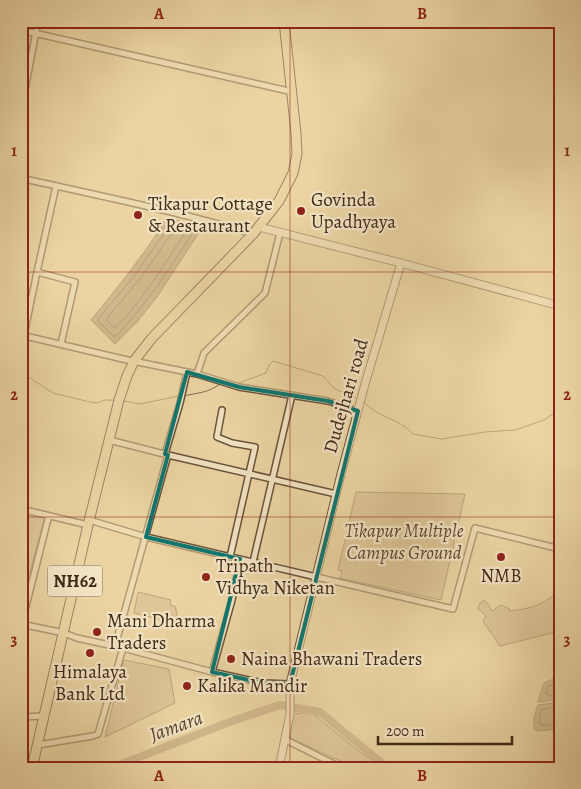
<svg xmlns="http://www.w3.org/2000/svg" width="581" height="789" viewBox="0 0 581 789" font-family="Alegreya,serif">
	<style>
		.green { fill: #ceb78c; stroke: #867052 }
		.water { fill: #b19a74; stroke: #836d50 }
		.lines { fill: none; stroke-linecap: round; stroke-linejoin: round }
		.shore { stroke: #786246; stroke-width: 1 }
		.stream { stroke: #836d50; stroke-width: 1 }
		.river { stroke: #b19a74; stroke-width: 8 }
		.minor-casing { stroke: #6a543c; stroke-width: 8 }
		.tertiary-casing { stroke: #6a543c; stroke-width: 9 }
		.primary-casing { stroke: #3f2919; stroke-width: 11 }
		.minor { stroke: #f2e3c3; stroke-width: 5 }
		.tertiary { stroke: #f2e3c3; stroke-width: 7 }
		.primary { stroke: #ebd4a3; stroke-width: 9 }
		.marked { fill: none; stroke: #0f766e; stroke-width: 4; stroke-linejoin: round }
		.grid { fill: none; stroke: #8f2418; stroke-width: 1; stroke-opacity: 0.55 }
		.poi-dot { fill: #8f2418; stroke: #f2e3c3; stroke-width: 2 }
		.labels { text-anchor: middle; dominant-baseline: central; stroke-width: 4.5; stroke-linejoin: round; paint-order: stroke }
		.shield { fill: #f2e3c3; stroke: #75614c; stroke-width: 1 }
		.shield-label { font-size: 18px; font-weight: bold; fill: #3f2919 }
		.poi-label { font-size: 19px; fill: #3f2919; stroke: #f2e3c3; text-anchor: start }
		.street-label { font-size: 19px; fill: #3f2919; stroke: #f2e3c3 }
		.park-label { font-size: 19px; font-style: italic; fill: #5c4530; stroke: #f2e3c3 }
		.water-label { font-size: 20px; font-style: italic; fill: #5c4530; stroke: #f2e3c3 }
		.neatline { fill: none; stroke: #8f2418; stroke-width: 2 }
		.grid-label { font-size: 16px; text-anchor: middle; font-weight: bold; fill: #8f2418 }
	</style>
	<rect width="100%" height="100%" fill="#ebd4a3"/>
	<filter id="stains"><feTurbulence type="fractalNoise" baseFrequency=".004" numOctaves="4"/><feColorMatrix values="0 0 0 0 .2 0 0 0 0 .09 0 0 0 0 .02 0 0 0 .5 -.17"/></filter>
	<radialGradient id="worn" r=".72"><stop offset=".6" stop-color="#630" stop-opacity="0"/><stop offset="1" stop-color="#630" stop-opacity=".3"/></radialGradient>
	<path class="green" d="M356,492L465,494L441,600L340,578L342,571L338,570Z
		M21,512L45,517L27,583H21Z
		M560,552V631L500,646L483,621L486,616L478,609L480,603L484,600L488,604L492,611L501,605L510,609L509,611C528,609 541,606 555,594Z
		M138,592L171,600L170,605L175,606L177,614L176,623L134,613Z
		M124,660L169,669L175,703L105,737Z
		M311,712L361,753L385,768H351L345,763L290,738L292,714Z"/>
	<path class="water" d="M167,218C180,221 190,223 200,231L157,297L137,322L115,344L91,320C118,287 144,255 167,218Z
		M560,676V699L538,702L544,683Z
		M560,702V729L537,731L534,729V717L538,705Z"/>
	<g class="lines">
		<path class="shore" d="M171,224L189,229L192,234C169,270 146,305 116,336H113L99,322L98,319L134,276Z
			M174,231L182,233L183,236C162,268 143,300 116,327H113L107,321V318L139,280Z
			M560,683L548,686L546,694L554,697L556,703L553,707L541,710L539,723L541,725H560"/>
		<path class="stream" d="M21,372L53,393L90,402L97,403L105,400H115
			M236,384L266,373L269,365L273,361L323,376L335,389L356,398
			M183,396C196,393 210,393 221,383
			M124,401L140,404L179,396
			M364,402C378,418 399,418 413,434L442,439L485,432L515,430L544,420L554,413H560"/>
		<path class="river" d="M111,768L235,720L280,705L320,712L384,765L441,768"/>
		<defs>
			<path id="minor" d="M21,30L293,92
				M21,111L38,21
				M21,178C99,196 177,211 253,234
				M56,186L37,272L75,282L61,344
				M21,335L123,359L197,374L239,387L328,401L358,411
				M24,335L37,272
				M197,374L204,353L265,293L280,233
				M222,410L217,437L232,443L255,447L230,557
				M109,440L168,455L336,494
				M165,454L180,403L187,372
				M21,509L88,525
				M89,520L146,537L453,609L475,528L560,549
				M253,562L292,395
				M21,624L64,633L77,638L123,648L98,734L93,736L38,745
				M21,626L48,519
				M115,646L168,455
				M123,648L212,672L263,683L290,684
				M212,672L232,600L240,559
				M21,717L43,716
				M286,740L342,768"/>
			<path id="tertiary" d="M259,227L401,263
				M279,768L290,714V684L341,474L365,384L401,263L560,306"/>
			<path id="primary" d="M32,768L88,525L119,400L127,376L134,361L152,338L253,234L279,201L293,173L297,154L296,133L284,21"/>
		</defs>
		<use href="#minor" class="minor-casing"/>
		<use href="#tertiary" class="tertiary-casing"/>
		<use href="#primary" class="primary-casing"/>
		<use href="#minor" class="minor"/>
		<use href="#tertiary" class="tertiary"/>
		<use href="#primary" class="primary"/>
	</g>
	<path d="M0 0H581V789H0ZM187,372L239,387L328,401L358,411L290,684L263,683L212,672L240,559L146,537L168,455L165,454Z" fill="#ebd4a3" fill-opacity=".55" fill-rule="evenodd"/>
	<path class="marked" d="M187,372L239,387L328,401L358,411L290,684L263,683L212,672L240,559L146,537L168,455L165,454Z"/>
	<path class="grid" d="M290,21V768M21,272H560M21,517H560"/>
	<g class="poi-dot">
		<circle cx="301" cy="211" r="5"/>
		<circle cx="138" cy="215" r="5"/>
		<circle cx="501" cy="557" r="5"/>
		<circle cx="206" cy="577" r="5"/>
		<circle cx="97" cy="632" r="5"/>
		<circle cx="90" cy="653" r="5"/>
		<circle cx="231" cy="659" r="5"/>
		<circle cx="187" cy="686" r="5"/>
	</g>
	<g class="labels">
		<rect class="shield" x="47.5" y="565.5" width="55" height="31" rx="4"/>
		<g class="shield-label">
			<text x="75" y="581">NH62</text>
		</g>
		<g class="poi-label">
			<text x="311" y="200">Govinda<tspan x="311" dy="22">Upadhyaya</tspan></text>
			<text x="148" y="204">Tikapur Cottage<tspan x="148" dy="22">&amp; Restaurant</tspan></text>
			<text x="216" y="566">Tripath<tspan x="216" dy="22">Vidhya Niketan</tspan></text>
			<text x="501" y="576" text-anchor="middle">NMB</text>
			<text x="107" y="621">Mani Dharma<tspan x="107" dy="22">Traders</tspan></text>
			<text x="241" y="659">Naina Bhawani Traders</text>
			<text x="90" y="672" text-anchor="middle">Himalaya<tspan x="90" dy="22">Bank Ltd</tspan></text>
			<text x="197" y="686">Kalika Mandir</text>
		</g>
		<g class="street-label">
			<text transform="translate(346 396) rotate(-74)">Dudejhari road</text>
		</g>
		<g class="park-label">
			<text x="404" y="531">Tikapur Multiple<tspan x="404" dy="22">Campus Ground</tspan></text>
		</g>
		<g class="water-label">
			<text transform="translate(176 726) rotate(-20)">Jamara</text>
		</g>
	</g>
	<rect width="581" height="789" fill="none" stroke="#ebd4a3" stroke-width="55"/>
	<path d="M378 736v8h134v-8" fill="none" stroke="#3f2919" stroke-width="2.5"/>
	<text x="386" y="736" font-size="15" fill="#3f2919" stroke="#f2e3c3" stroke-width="4" paint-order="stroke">200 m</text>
	<rect x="28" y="28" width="526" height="734" class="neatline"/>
	<g class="grid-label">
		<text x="159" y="19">A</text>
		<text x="422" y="19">B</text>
		<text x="14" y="156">1</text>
		<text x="567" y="156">1</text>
		<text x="14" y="400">2</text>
		<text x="567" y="400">2</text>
		<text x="14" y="645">3</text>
		<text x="567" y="645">3</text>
		<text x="159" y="781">A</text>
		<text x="422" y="781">B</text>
	</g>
	<rect width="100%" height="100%" filter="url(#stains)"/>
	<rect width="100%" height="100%" fill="url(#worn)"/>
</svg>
